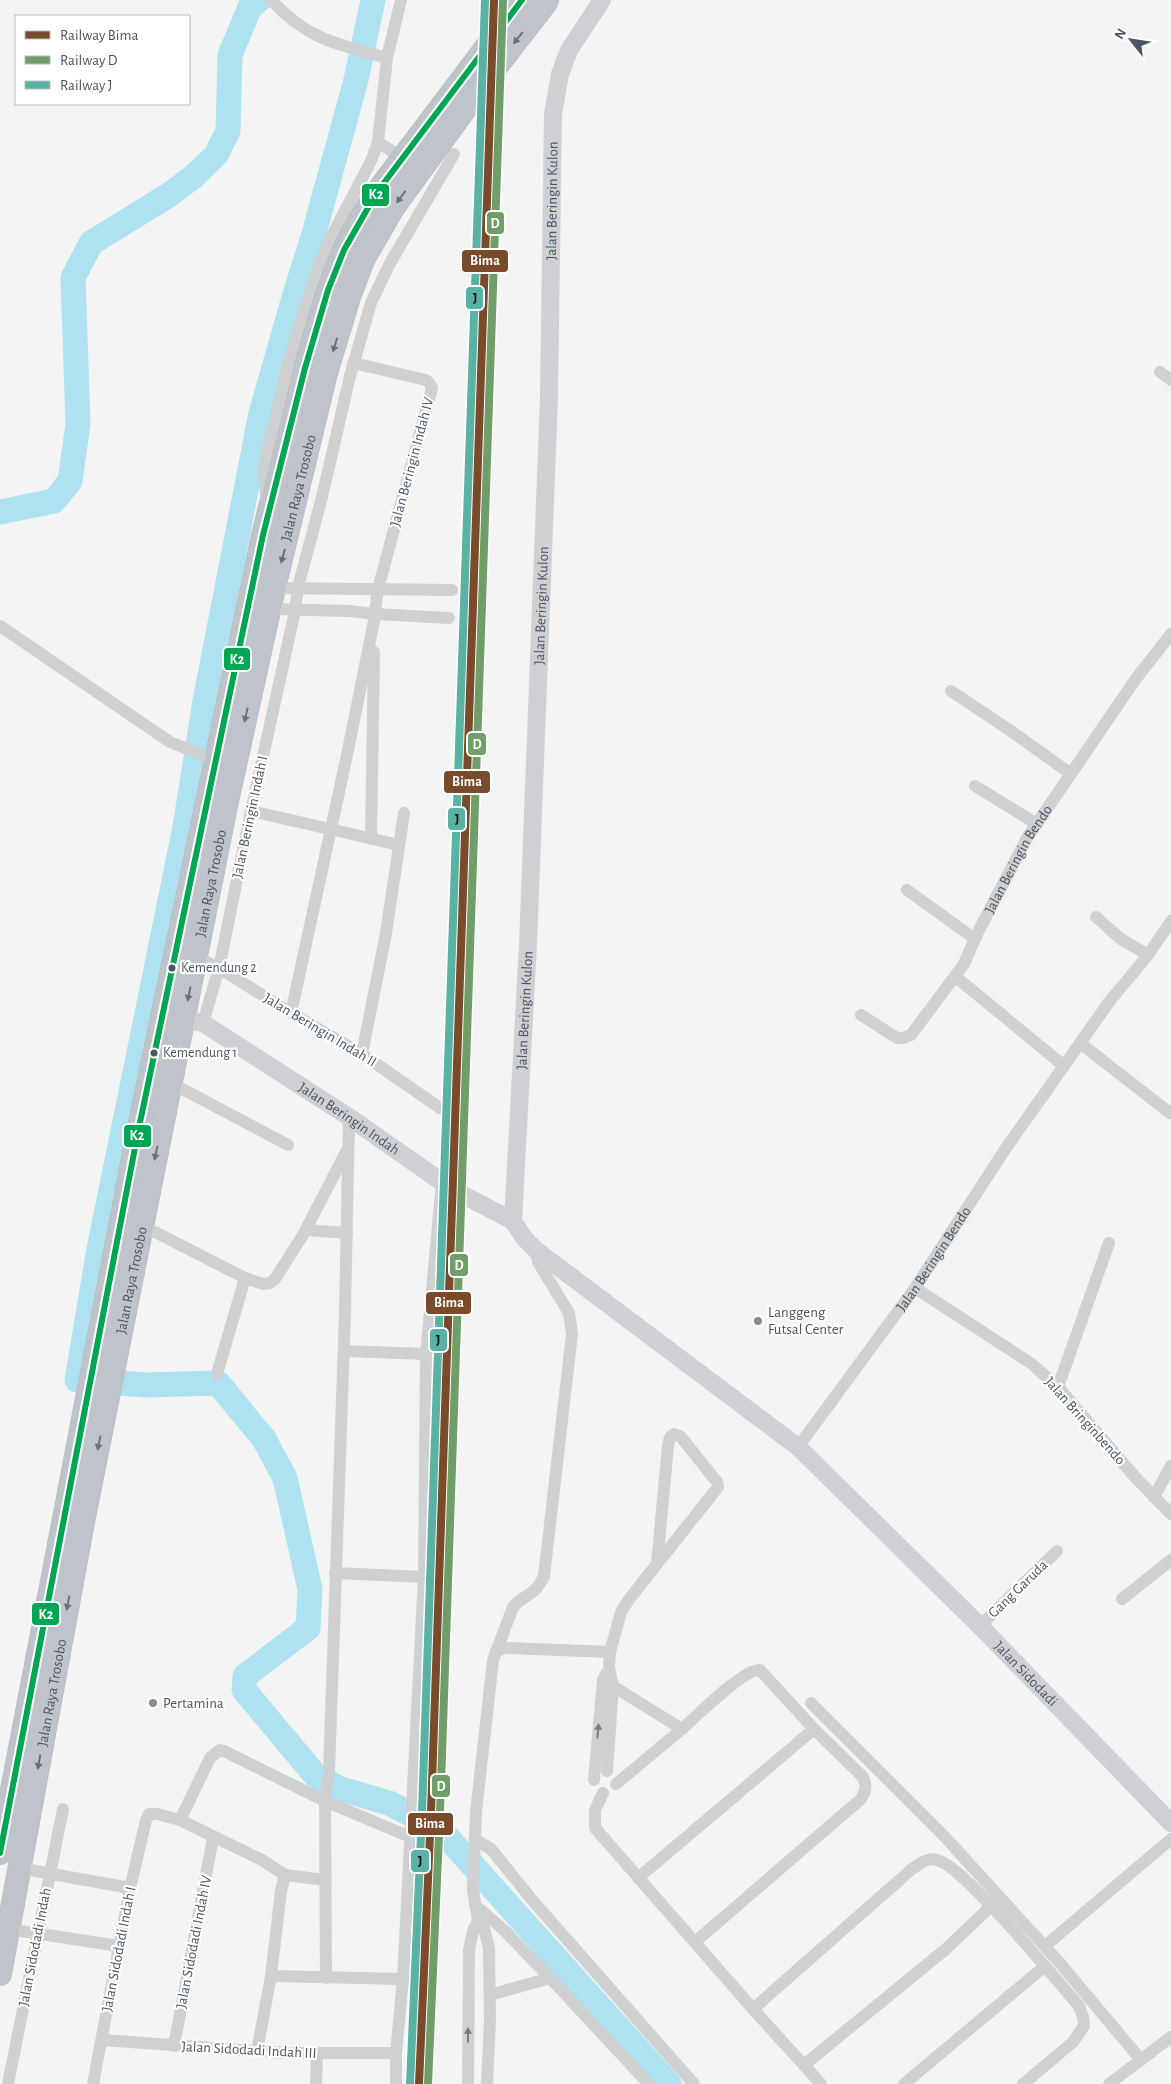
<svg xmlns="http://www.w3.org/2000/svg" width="1171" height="2084" viewBox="0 0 1171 2084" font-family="'Alegreya Sans',sans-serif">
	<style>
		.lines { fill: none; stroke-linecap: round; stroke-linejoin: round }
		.river { stroke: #aee2f0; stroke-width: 25 }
		.highway-casing { stroke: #b9bec3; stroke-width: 24 }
		.street { stroke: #ced0d2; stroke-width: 12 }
		.secondary { stroke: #ced0d4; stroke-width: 18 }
		.highway { stroke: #bec4c9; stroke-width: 22 }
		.highway-bridge-casing { stroke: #b9bec3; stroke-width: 24; stroke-linecap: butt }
		.highway-bridge { stroke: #bec4c9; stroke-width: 22 }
		.bus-1-casing { stroke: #fff; stroke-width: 10 }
		.bus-1 { stroke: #00a651; stroke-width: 6 }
		.rail-1-casing { stroke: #fff; stroke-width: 11 }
		.rail-2-casing { stroke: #fff; stroke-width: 11 }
		.rail-3-casing { stroke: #fff; stroke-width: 11 }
		.rail-1 { stroke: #7a4b2a; stroke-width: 8 }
		.rail-2 { stroke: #6f9e68; stroke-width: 8 }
		.rail-3 { stroke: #5ab2a4; stroke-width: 8 }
		.oneway { fill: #67727b }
		.oneway2 { fill: #727b83 }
		.bus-dot { fill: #4a5661; stroke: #fff; stroke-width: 2 }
		.poi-dot { fill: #868d94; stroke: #fff; stroke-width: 2 }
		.labels { text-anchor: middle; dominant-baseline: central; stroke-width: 4.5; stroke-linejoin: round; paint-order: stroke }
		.bus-label { font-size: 14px; fill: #4a5661; stroke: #fff; text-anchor: start }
		.street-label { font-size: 15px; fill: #4a5661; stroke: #fff }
		.poi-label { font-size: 15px; fill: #4a5661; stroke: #fff; text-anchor: start }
		.line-badge { stroke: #fff; stroke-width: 2 }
		.badge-label { font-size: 14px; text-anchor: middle; font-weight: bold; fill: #fff }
		.pale-badge-label { font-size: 14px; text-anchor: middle; font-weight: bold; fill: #111 }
	</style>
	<rect width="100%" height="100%" fill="#f4f4f4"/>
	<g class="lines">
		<path class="river" d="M373,0L356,80L313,237L295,294L261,413L205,701L185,827L99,1249L77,1380L146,1385L218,1383L264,1439L285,1478L310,1589L308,1628L245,1676L244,1690L316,1776L341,1789L389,1803L440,1829L669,2084
			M0,512L54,501L70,481L78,424L73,278L91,243L169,195L193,177L216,155L228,131L230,55L250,7L259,0"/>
		<defs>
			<g id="highway">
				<path d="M0,1853L138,1132L263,535L305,368"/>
				<path id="s5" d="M0,1974L83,1522L226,806L274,588L326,373"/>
			</g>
		</defs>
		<use href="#highway" class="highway-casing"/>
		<g class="street">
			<path d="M271,0C308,40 337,44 387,58"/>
			<path d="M378,142L407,161"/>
			<path d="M1160,372L1171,380"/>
			<path d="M266,497L264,469L268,449L289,360L316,274L329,241L371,161L378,142L387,58L401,0"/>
			<path d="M274,588L452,590"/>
			<path d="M270,609L349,611L375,614L449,618"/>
			<path d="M0,626L170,742L215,760"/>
			<path d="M951,691L1011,731L1071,774"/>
			<path d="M975,786L1037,824"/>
			<path d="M251,811L399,845"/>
			<path d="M371,839L374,652"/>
			<path d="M907,890L975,939"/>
			<path d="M1096,917L1121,939L1148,955"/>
			<path d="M196,957L219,968L291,1013L362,1054L440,1108"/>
			<path d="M956,977L1064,1066"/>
			<path d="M291,1013L347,755L374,621L378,589L432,388L430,384L426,380L353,363"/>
			<path id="s1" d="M861,1015L897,1038H903L911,1035L964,964L977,934L1027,838L1135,680L1171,634"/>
			<path d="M203,1023L219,968L251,811L295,611L298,587L322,497L350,376L371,303L389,265L454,154"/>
			<path d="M1080,1043L1170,1113"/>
			<path d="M362,1054L386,933L404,813"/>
			<path d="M171,1083L288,1145"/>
			<path d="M140,1227L157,1233L245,1278L263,1284L270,1283L275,1279L303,1235L347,1150"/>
			<path d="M306,1230L347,1233"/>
			<path d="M915,1288L1032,1364L1058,1387L1135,1477L1171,1514"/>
			<path d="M344,1351L426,1354"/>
			<path d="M217,1374L245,1278"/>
			<path d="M1058,1387L1109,1243"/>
			<path id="s2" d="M798,1447L915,1288L1006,1148L1109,1002L1148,955L1171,921"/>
			<path d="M1154,1497L1171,1466"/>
			<path d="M335,1573L424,1577"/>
			<path d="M1122,1599L1171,1560"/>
			<path d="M980,1626L1057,1551"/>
			<path d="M496,1651L505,1648L610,1652"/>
			<path d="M603,1680L682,1729C697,1716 743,1669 760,1670L814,1729L863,1777C867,1786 866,1790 861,1799L695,1942"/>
			<path d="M811,1703L944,1836L1059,1962L1141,2060"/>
			<path d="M607,1771L613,1687L609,1667L610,1652L621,1612L630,1598L657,1564L668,1446L670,1437L674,1434L681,1437L717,1482L718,1487L657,1564"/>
			<path d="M594,1780L603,1680L606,1674"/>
			<path d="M616,1784L682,1729"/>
			<path d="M603,1793L595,1810V1828L753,2009L821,2084"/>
			<path d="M180,1820L210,1758L220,1750L224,1751L325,1801L410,1837"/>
			<path d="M476,1840L491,1849L533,1901L694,2084"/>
			<path d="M19,1868L130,1888"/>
			<path d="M638,1878L814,1729"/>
			<path d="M475,1905L504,1930L550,1978"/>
			<path d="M478,1921L473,1890L476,1812L493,1660L513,1607C526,1592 534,1598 544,1576L572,1334L569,1313L538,1262L537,1251"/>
			<path d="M8,1929L119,1946"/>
			<path d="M1045,1946L1171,1839"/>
			<path d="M271,1976L403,1979"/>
			<path d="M326,1978L325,1801L329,1772L345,1313L349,1117"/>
			<path d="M490,1995L550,1978L649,2084"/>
			<path d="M753,2009L912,1869C920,1864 927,1857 937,1860C959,1864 1026,1945 1045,1966L904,2084"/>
			<path d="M102,2040L285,2053H396"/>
			<path d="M174,2046L213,1838"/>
			<path d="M257,2051L271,1976L281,1891L285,1875"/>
			<path d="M804,2065L946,1949L990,1907"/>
			<path d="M8,2084L63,1809"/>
			<path d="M93,2084L130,1888L146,1820L149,1814H157L180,1820L262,1860L285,1875L326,1880"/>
			<path d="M316,2084L317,2053"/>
			<path d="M396,2084V2053L403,1979L424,1577L426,1354L442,1183"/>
			<path d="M468,2084L469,1950L473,1931L478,1921L484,1928L489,1949L490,2021L487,2084"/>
			<path d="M1023,2084L1073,2042L1084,2026L1083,2017L1079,2006L1045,1966"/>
			<path d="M1109,2084L1171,2037"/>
		</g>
		<g class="secondary">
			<path id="s3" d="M183,1019L203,1023L349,1117L452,1189L513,1221L524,1238L537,1251L798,1447L980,1626L1171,1823"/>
			<path id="s4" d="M513,1221L528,944L549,397L553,114L560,74L569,50L602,0"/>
		</g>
		<use href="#highway" class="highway"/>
		<defs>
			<path id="highway-bridge" d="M305,368C317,329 327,288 344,250C353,230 365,211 377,192L522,0
				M326,373L349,297L363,260L393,208L486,80L548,0"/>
		</defs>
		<use href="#highway-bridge" class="highway-bridge-casing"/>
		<use href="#highway-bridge" class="highway-bridge"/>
		<defs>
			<path id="bus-1" d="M0,1853L138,1132L263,535L305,368L328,290L344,250L377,192L522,0"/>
		</defs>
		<use href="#bus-1" class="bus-1-casing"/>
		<use href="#bus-1" class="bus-1"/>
		<defs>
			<path id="rail-1" d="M419,2084L431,1812L494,0"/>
			<path id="rail-2" d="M428,2084L440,1812L503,0"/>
			<path id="rail-3" d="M410,2084L422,1812L485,0"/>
		</defs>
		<use href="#rail-1" class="rail-1-casing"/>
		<use href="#rail-2" class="rail-2-casing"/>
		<use href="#rail-3" class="rail-3-casing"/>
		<use href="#rail-1" class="rail-1"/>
		<use href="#rail-2" class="rail-2"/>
		<use href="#rail-3" class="rail-3"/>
	</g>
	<defs><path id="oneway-solid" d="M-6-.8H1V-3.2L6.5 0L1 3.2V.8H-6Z" transform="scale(1.25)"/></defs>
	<g class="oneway">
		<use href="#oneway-solid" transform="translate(518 38) rotate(128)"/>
		<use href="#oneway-solid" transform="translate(401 197) rotate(126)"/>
		<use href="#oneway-solid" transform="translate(335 345) rotate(107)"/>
		<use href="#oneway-solid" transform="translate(283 556) rotate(105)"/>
		<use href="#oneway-solid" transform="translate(246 715) rotate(103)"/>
		<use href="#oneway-solid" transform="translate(189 994) rotate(102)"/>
		<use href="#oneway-solid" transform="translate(156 1153) rotate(102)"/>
		<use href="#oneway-solid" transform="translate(99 1443) rotate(102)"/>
		<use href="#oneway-solid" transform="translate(68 1603) rotate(100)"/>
		<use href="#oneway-solid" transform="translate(39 1762) rotate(100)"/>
	</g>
	<g class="oneway2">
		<use href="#oneway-solid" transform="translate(598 1731) rotate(-85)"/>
		<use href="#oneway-solid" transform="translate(468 2035) rotate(-89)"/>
	</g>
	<g class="bus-dot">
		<circle cx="172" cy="968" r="4.5"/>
		<circle cx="154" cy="1053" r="4.5"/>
	</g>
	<g class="poi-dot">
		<circle cx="758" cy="1321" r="5"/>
		<circle cx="153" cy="1703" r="5"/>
	</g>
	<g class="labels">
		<g class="bus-label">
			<text x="181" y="968">Kemendung 2</text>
			<text x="163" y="1053">Kemendung 1</text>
		</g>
		<g class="street-label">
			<text stroke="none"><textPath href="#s4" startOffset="1021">Jalan Beringin Kulon</textPath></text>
			<text transform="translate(412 462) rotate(-75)">Jalan Beringin Indah IV</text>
			<text stroke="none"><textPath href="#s5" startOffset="1516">Jalan Raya Trosobo</textPath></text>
			<text stroke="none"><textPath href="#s4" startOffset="616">Jalan Beringin Kulon</textPath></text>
			<text transform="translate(250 817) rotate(-78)">Jalan Beringin Indah I</text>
			<text stroke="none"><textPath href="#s1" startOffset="264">Jalan Beringin Bendo</textPath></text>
			<text stroke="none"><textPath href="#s5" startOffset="1111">Jalan Raya Trosobo</textPath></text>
			<text stroke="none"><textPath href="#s4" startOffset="211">Jalan Beringin Kulon</textPath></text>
			<text transform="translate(320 1030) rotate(31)">Jalan Beringin Indah II</text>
			<text stroke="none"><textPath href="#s3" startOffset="195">Jalan Beringin Indah</textPath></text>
			<text stroke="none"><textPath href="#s2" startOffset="232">Jalan Beringin Bendo</textPath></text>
			<text stroke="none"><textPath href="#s5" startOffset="706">Jalan Raya Trosobo</textPath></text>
			<text transform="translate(1085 1421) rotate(48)">Jalan Bringinbendo</text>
			<text transform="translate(1018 1589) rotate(-44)">Gang Garuda</text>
			<text stroke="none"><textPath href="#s3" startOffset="1075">Jalan Sidodadi</textPath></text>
			<text stroke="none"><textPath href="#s5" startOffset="286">Jalan Raya Trosobo</textPath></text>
			<text transform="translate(194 1942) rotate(-79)">Jalan Sidodadi Indah IV</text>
			<text transform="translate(35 1947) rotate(-79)">Jalan Sidodadi Indah</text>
			<text transform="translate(119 1949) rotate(-79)">Jalan Sidodadi Indah I</text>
			<text transform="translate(249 2050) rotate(3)">Jalan Sidodadi Indah III</text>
		</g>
		<g class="poi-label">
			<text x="768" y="1312">Langgeng<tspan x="768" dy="17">Futsal Center</tspan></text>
			<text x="163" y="1703">Pertamina</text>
		</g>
	</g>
	<g class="line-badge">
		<rect x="361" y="183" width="29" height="24" rx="5" fill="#00a651"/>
		<rect x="486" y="211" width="19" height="24" rx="5" fill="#6f9e68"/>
		<rect x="461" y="249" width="48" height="24" rx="5" fill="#7a4b2a"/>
		<rect x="465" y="286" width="19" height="24" rx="5" fill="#5ab2a4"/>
		<rect x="223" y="647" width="28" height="24" rx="5" fill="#00a651"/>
		<rect x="467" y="732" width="20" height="24" rx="5" fill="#6f9e68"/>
		<rect x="443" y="770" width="48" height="24" rx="5" fill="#7a4b2a"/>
		<rect x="447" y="807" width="19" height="24" rx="5" fill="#5ab2a4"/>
		<rect x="123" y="1124" width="29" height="24" rx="5" fill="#00a651"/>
		<rect x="449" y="1253" width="20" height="24" rx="5" fill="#6f9e68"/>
		<rect x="425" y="1291" width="47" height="24" rx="5" fill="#7a4b2a"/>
		<rect x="429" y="1328" width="19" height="24" rx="5" fill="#5ab2a4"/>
		<rect x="31" y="1602" width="29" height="24" rx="5" fill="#00a651"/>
		<rect x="431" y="1774" width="20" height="24" rx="5" fill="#6f9e68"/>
		<rect x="407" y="1812" width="47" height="24" rx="5" fill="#7a4b2a"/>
		<rect x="410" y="1849" width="20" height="24" rx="5" fill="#5ab2a4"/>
	</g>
	<g class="badge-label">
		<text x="376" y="199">K2</text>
		<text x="495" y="228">D</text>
		<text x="485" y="265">Bima</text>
		<text x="237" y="664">K2</text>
		<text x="477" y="749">D</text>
		<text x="467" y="786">Bima</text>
		<text x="137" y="1140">K2</text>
		<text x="459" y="1270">D</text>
		<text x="449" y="1307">Bima</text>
		<text x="46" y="1619">K2</text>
		<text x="441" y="1791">D</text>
		<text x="430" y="1828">Bima</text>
	</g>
	<g class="pale-badge-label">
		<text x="475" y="303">J</text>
		<text x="457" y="824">J</text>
		<text x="438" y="1345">J</text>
		<text x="420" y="1866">J</text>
	</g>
	<rect x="15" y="15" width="175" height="90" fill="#ffffff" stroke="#b7bbc0"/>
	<rect x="25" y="31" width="25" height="8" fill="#7a4b2a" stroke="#b7bbc0"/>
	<text x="60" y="40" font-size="15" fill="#4a5661">Railway Bima</text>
	<rect x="25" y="56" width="25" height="8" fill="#6f9e68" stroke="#b7bbc0"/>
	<text x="60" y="65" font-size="15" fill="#4a5661">Railway D</text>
	<rect x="25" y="81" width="25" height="8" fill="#5ab2a4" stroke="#b7bbc0"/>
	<text x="60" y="90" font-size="15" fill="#4a5661">Railway J</text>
	<g transform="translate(1131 40) rotate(300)" stroke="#ffffff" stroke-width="4" paint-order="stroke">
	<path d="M0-4L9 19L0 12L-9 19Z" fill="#4a5661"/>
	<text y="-8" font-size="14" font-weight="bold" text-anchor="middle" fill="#4a5661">N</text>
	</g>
</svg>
